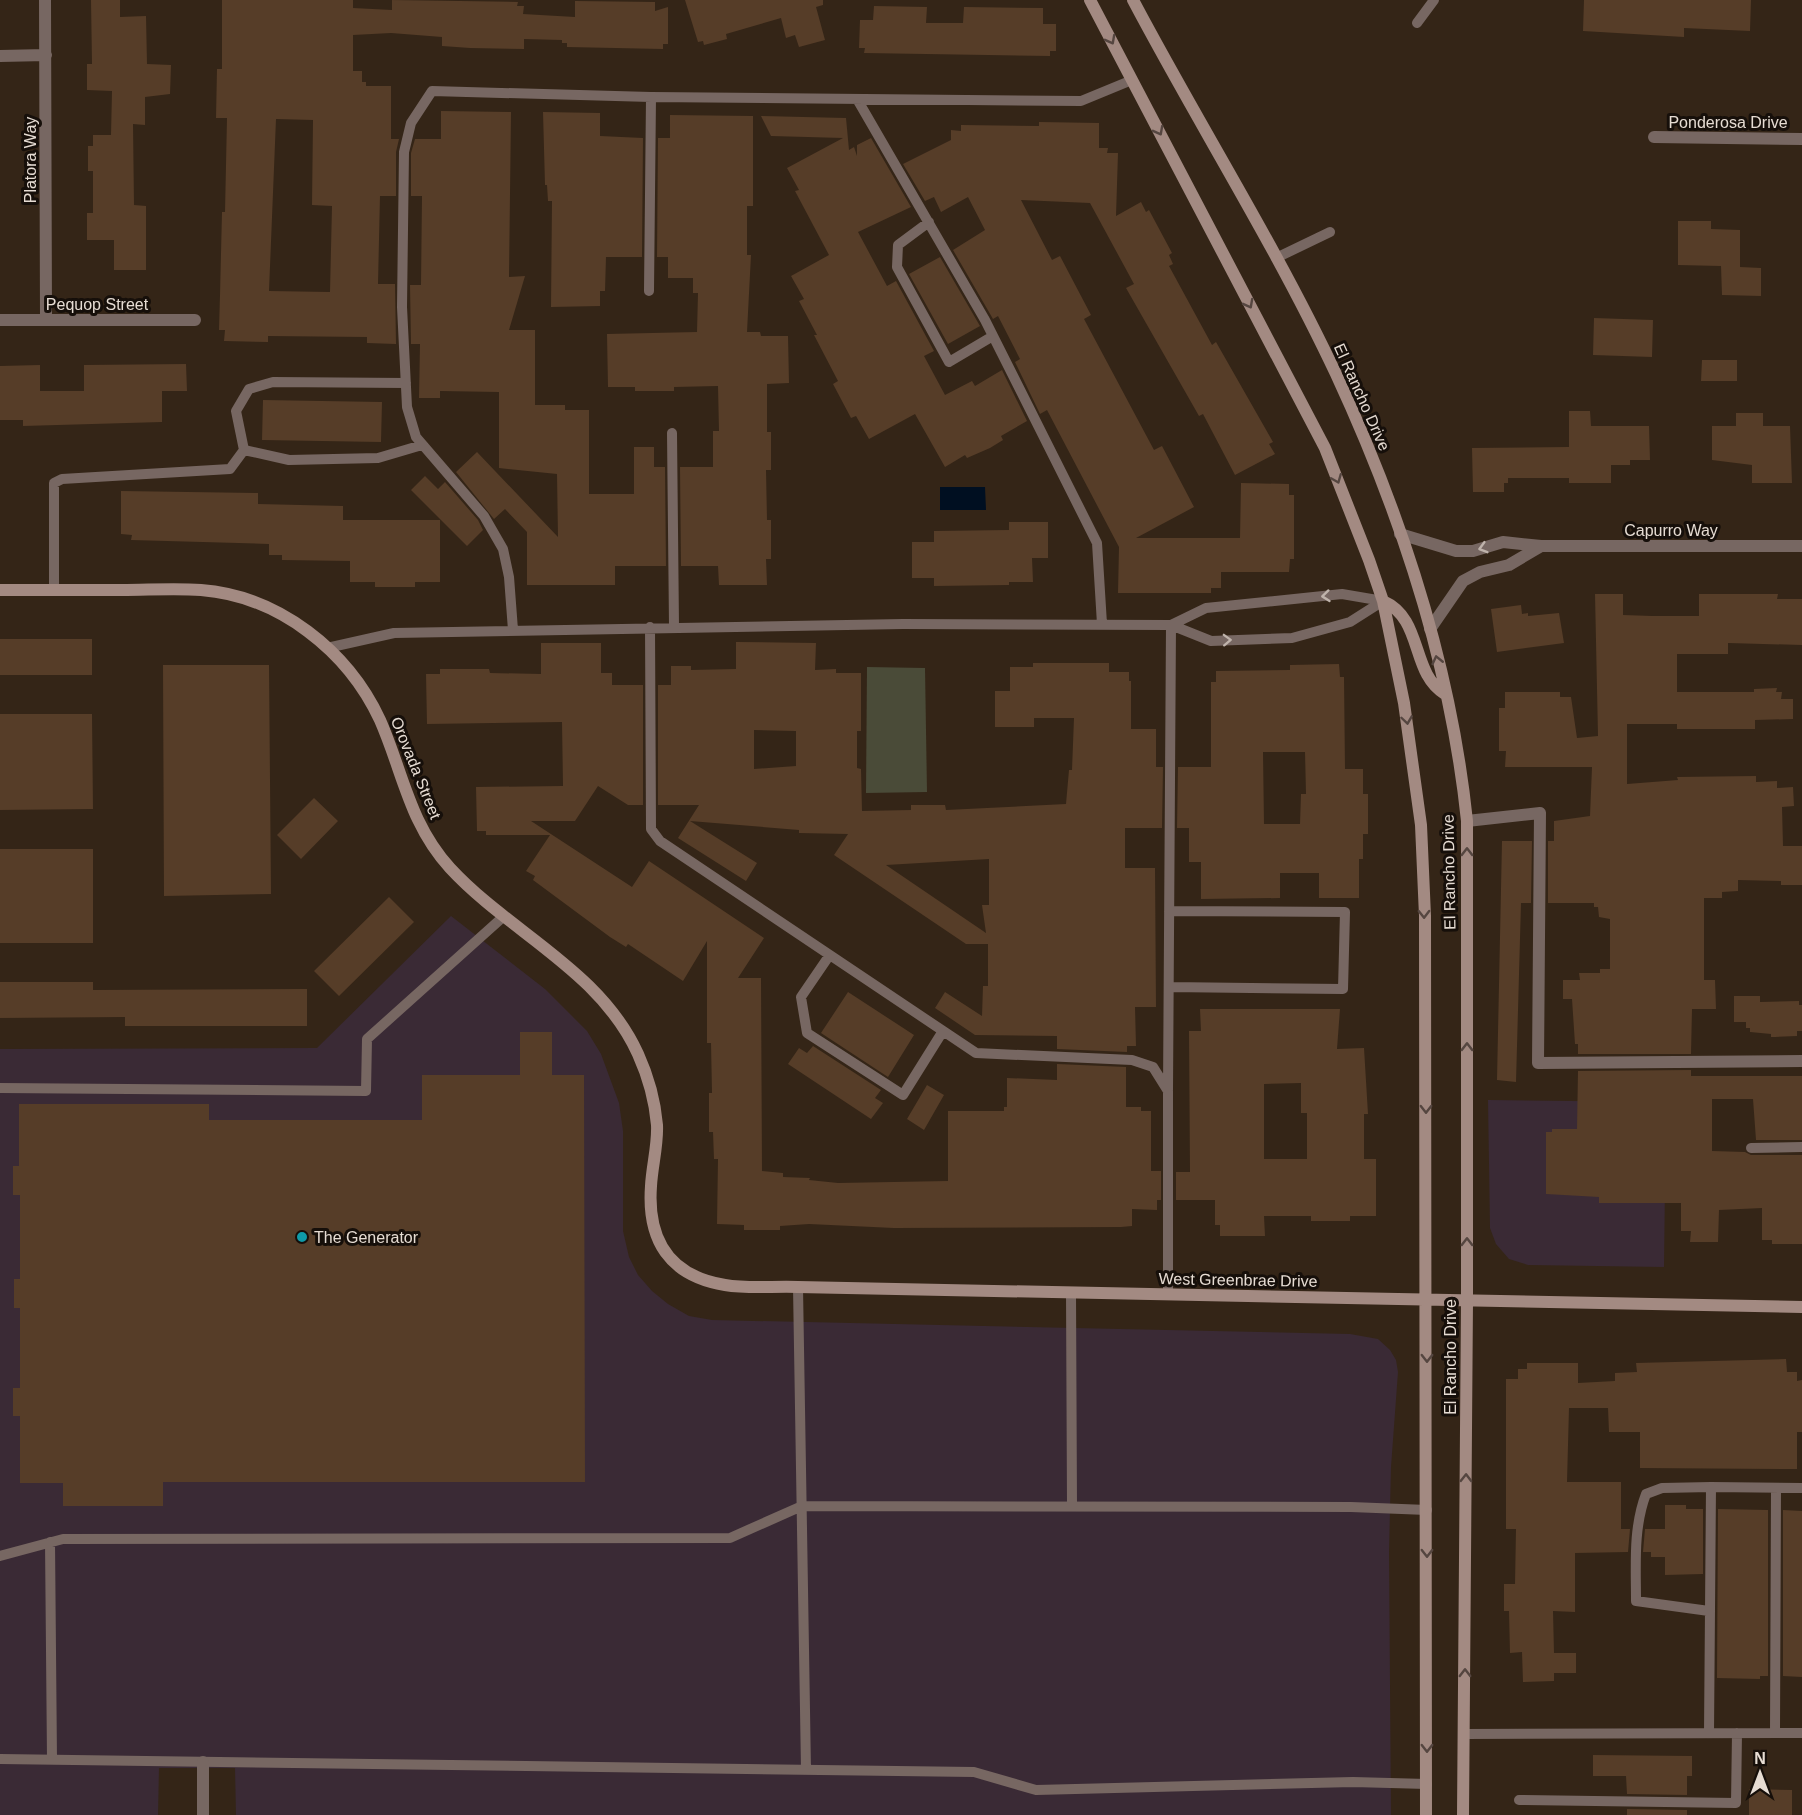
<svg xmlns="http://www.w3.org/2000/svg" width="1802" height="1815" viewBox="0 0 1802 1815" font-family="Arial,sans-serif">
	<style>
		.commercial { fill: #3a2a35 }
		.green { fill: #4a4b38 }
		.water { fill: #000f21 }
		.building { fill: #563d28; fill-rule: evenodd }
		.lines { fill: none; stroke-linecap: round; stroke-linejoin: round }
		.lane { stroke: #776762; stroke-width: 10 }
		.street { stroke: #776762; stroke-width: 12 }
		.secondary { stroke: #a38a82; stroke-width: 12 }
		.oneway { stroke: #554640 }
		.oneway2 { stroke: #bfb3ab }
		.culture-dot { fill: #0f9aa8; stroke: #160f0a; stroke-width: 2 }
		.labels { text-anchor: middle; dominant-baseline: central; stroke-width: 6; stroke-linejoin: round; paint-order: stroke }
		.street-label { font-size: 16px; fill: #e6dcd3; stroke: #160f0a }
		.poi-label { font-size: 16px; fill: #e6dcd3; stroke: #160f0a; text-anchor: start }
	</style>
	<rect width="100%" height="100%" fill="#342517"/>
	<path class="commercial" d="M451,916L545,989L587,1031L601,1054L619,1103L623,1131V1231L629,1257L638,1275L652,1291L668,1304L689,1316L712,1320L1350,1334L1378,1339L1390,1350L1396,1360L1398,1372L1391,1467L1389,1552L1391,1815H236L235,1768H159L158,1815H0V1049L317,1048Z
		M1488,1100L1666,1102L1664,1267L1528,1265L1509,1259L1496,1244L1490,1228Z"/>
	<path class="green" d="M867,667L925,668L927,792L866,793Z"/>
	<path class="water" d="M940,487H985L986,510H940Z"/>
	<path class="building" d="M91,0H120V17L146,16L147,64L171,65L170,94L145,97V125L133,124L134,205L146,206V270H114V240H87V213H93V171H88V146H93V135H111L112,91L87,90V64H92Z
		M222,0H353V8L392,10V0L518,2L517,6H524L523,14L575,17V1L655,2V11L668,7V44H663V49L567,47V43H562V40L524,39V49L470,48L442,46V37L391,33L353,35V71H362V82H366V86H391V139H399L396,152V196H380L378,284H395L396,344L367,343V337L268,336V342L224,341L225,330H219L220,295L222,212H225L227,118H216L217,69H222ZM276,119L313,120L312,205L332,206L330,292L269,291Z
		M685,0H823V5L816,7L825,40L799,47L795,35L786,38L781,18L726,34L727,39L704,45L703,41L698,42Z
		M1584,0H1751L1750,31L1684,28V37L1583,31Z
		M874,6L927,7L926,23H963L964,7L1043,8V24H1056V51H1050V56L864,53L865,48H859L860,20H873Z
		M441,111L511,112L509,277L525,276L509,330H535V405H565V410H589V494H634V447H654V467H665L666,566H615V585H527V532L505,509L494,519L456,472L477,452L558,537L557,474L499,468V392L440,391V398H419L420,344H411L410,285H421L422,196H411V153L415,139H441Z
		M543,112L600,113V136L643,138L642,257H606L605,291H600V306L551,307L552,201H548L547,185H545Z
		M670,115L753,116V206H747V255H751L747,332H760L761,336H788L789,383L767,384V432H771V470H766L767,520H771V559H766L767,585H719L718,566H681L680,467H713V431H719L718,386L674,387V391H635V387H608L607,334L697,332L698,293H693V278H668V257H657L658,138H670Z
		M761,116L846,118L849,150L854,147L857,156V145L871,138L911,207L858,232L887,286L896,281L934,351L924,356L945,395L972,381L975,386L1002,370L1027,421L1001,436L1003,440L990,448L967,458L965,455L945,467L915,414L869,439L856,416L851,418L833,384L838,381L814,335H817L799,301L804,299L791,276L829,255L795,191L799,190L787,168L843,138L771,136Z
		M1039,122L1099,123V148H1108L1107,153H1118L1116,216L1141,202L1146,212L1149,210L1172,253L1169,255L1173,264L1169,266L1212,345L1216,342L1273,442L1269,444L1275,454L1235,475L1203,414L1199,416L1126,288L1134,284L1090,203L1021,200L1052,260L1060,256L1091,315L1084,319L1154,450L1162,446L1194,507L1136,538H1240L1241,483L1289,484V495H1294V559H1290L1289,572H1221V588H1211V593H1118L1119,547L1047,410L1040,414L1015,362L1020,359L998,316L993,319L953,250L985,230L968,197L941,212L934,197L925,201L903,164L951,140V130L961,131V125L1039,126Z
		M1678,221H1711V229L1740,230V267L1761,268V296L1722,295L1721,266L1678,265Z
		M940,257L980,326L948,344L909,274Z
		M1594,318L1653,320L1652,357L1593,355Z
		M1702,360H1737V381H1701Z
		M186,364L187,391H162V422L23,426V420H0V366L40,365V391H84V365Z
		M263,400L382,402L381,442L262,440Z
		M1569,411H1590L1591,426H1649L1650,460H1630V465H1611V483H1569V478H1508V483H1504V492H1473L1472,448L1569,447Z
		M1736,413H1763V426H1790L1792,483H1752V465L1712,460V426H1736Z
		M425,476L438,489L445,482L478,520L483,530L467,546L411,490Z
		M121,491L258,493V504L343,506V520H440V582H415V587H375V582H350V561L282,560V555H269V544L131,540L132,535L121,534Z
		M1009,522H1048V558H1032L1033,582H1009V585L934,586V578H912V542H934V531L1009,530Z
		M1595,594H1623V615L1652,616H1699V594H1778L1777,599H1802V645L1728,643V654H1677V692H1754V689L1777,688L1776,692H1782L1781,699H1793V719L1755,720V729H1677V724H1627V784L1678,780L1677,777L1756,776V782L1777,781V788L1793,787L1794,806L1782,807L1783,846H1802V885H1781V881L1738,880V891L1722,892V898H1704V980H1715L1716,1009H1692L1691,1054H1578V1044H1575L1572,999H1563V980H1580L1579,973H1600V969H1610V919L1599,917L1598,907H1594V903H1548V841H1554V821L1590,816L1592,767H1505L1506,751H1499V708H1505V692H1560V697H1571L1577,738L1598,736Z
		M1521,605L1522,614L1528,613V616L1559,613L1564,643L1497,652L1491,609Z
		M0,639H92V675H0Z
		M736,642L816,643L815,670L836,669V673H861V731H857V768L861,769L862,811L911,810V805H945L946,810L1066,804L1069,770H1072L1074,718H1034V727H995V691H1010V667H1033V663H1109V672H1129V681H1131V729H1156V767H1163L1162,828H1125V868H1155L1156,1007H1135L1136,1046H1127V1052L1057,1049V1036L975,1035L935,1008L945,992L982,1016L983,986H988V944H966L834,855L848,834L799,833V830L690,821L757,863L746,881L678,838L699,805H658V685H671V666H691V670L736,669ZM754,730L796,731V766L754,769ZM989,859V905H982L986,933L886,865Z
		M541,643H601V673H612V685H643V805H628L598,786L575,821H531L632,887L649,861L764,938L738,978H761L762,1171L783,1173V1177L810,1178L809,1180L838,1183L948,1181V1111H1004V1107H1007V1078L1057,1080V1064L1126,1067V1107H1141V1111H1151V1171H1161V1200H1157V1210L1132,1209V1226L1121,1227L894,1228L809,1224L780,1226V1230H744V1225L717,1224L718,1159H714L713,1132H709V1093H712L711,1043H707V941L683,981L628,944L626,947L610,937L533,880L535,876L526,871L550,835H486V831H477L476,787L563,786L562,722L427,724L426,674H440V669H489L490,673L541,674Z
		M1339,664L1340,677H1344L1345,769H1363V794H1368V834H1363V859H1359V898H1319V873H1280V898L1201,899V862H1189V828H1177L1178,767H1211V682H1216V671L1290,670V665ZM1263,752H1305L1306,794H1301L1300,824H1264Z
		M163,665H269L271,894L164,896Z
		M0,714H92L93,809L0,810Z
		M314,798L338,821L301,859L277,835Z
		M1502,841H1532L1531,903H1521L1516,1082L1497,1080Z
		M0,849H93V943H0Z
		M389,897L414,922L339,996L314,971Z
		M0,982H93V990L307,989V1026H125V1017L0,1018Z
		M848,992L914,1035L888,1077L821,1033Z
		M1734,996H1760V1002L1799,1001V1005H1802V1031H1797V1036L1775,1037H1771V1034L1750,1032V1028H1746V1022H1734Z
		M1200,1009H1340L1337,1049L1364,1048L1368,1114H1364V1159H1376V1216H1350V1221H1311V1216H1264L1265,1236H1220V1225H1215V1200H1176V1172H1190L1189,1031H1201ZM1301,1083V1113H1307V1159H1264V1084Z
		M520,1032H552V1075H584L585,1482H163V1506H63V1483H20V1416H13V1388H20V1308H14V1279H20V1195H13V1166H19V1104H209V1120H422V1075H520Z
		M813,1046L881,1090L875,1098L883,1103L871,1119L788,1064L799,1048L807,1053Z
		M1691,1070V1076H1802V1140H1756L1753,1099H1712V1151L1745,1152L1751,1155H1802V1244H1772V1240H1762V1208L1719,1210L1718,1242H1690L1691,1231H1681V1203H1599V1197L1546,1194V1132H1552V1129H1577L1578,1071Z
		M927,1085L944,1095L924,1130L907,1119Z
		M1786,1359L1787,1372H1797V1381L1802,1380V1432H1797V1469L1640,1468V1432H1609L1608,1408H1569L1567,1482H1621V1529H1630L1628,1552L1575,1553V1612L1553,1611L1554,1653H1576V1673H1554V1681L1523,1682L1522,1652L1510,1653L1509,1611H1504V1584H1515L1516,1529H1506V1379H1518V1369H1527V1363H1578V1383L1615,1381V1373L1637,1372L1636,1363Z
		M1665,1505H1686V1509H1703V1574L1665,1575V1557H1651V1552H1643L1645,1529H1665Z
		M1718,1509L1768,1510V1676H1760V1679L1717,1678Z
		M1783,1510L1802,1511V1677L1783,1676Z
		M1593,1755L1692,1756V1776H1687V1795L1627,1794L1626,1776H1593Z
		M1749,1789L1792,1790V1815H1749Z
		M1627,1809L1687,1810V1815H1627Z"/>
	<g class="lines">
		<path class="lane" d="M1417,23L1434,0
			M857,99L985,320L1097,543L1102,624
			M929,222L898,245L897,267L949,362L993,336
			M1276,258L1330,232
			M649,291L651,97
			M406,383L273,382L249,389L236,411L244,450L289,460L378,458L422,445
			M672,433L674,626
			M54,590V483L62,479L230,469L244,450
			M1171,625L1206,608L1342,594L1383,601
			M650,627L651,829L660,841L976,1053L1132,1060L1153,1067L1168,1091V1295
			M513,630L509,577L503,549L484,516L416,437L407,407L402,307L404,152L411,123L432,91L651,97L1081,101L1132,80
			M327,648L394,633L903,624L1171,625L1211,641L1292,638L1350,622L1383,601
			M829,956L801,997L807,1033L903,1095L943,1031
			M1169,987L1343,989L1345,912L1169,911
			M0,1088L366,1091L367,1039L503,917
			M1168,1090L1171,625
			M1751,1148L1802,1147
			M798,1287L806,1770
			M1071,1293L1072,1506
			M50,1542L52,1760
			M0,1556L63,1539L730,1538L802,1506L1351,1507L1427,1510
			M1709,1611L1636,1601C1636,1565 1633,1528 1646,1494L1662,1488L1711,1487
			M1775,1732L1776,1488
			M1709,1733L1711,1487L1802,1488
			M1465,1734L1802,1733
			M0,1759L974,1772L1036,1790L1353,1782L1427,1784
			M1519,1800L1736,1803L1737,1733"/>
		<path class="street" d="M45,0L46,320
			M0,56L46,55
			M1654,137L1802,139
			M0,320H195
			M1400,534L1456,551H1473L1503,542L1541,546H1802
			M1430,629L1463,581L1480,572L1509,565L1541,546
			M1467,821L1540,813L1538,1063L1802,1061
			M203,1762V1815"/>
		<path class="secondary" d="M1090,0L1325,448L1369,560L1383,601L1404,703L1421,825L1425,916L1426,1815
			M1133,0C1199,125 1276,246 1336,374C1401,514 1451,667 1467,821V1301L1463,1815
			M0,590C41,590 81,590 122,590C148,590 175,588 201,590C279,596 348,651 380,720C403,772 409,823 450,868C510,933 600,970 638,1054C648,1076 655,1102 657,1125C658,1145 652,1166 651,1186C647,1240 669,1276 725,1285C748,1289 774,1286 798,1287L1802,1307
			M1383,601C1424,619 1410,673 1445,694"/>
	</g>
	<defs><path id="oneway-chevron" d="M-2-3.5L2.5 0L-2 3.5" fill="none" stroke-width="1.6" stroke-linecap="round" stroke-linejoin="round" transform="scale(1.5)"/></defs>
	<g class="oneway">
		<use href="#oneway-chevron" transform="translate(1111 40) rotate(62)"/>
		<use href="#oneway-chevron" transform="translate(1159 131) rotate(62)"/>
		<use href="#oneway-chevron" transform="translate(1249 304) rotate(62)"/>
		<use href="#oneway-chevron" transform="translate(1337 479) rotate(68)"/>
		<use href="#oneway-chevron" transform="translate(1437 660) rotate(-103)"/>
		<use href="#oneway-chevron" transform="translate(1407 720) rotate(82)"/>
		<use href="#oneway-chevron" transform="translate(1467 852) rotate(-90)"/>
		<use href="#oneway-chevron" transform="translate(1424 914) rotate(89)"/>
		<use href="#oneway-chevron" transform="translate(1467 1047) rotate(-90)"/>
		<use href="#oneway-chevron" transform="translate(1426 1109) rotate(90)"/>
		<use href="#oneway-chevron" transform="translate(1467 1242) rotate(-90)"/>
		<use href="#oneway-chevron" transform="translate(1427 1358) rotate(90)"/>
		<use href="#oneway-chevron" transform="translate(1466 1478) rotate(-89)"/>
		<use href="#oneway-chevron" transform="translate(1427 1553) rotate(90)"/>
		<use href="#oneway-chevron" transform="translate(1465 1673) rotate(-90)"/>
		<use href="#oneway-chevron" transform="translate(1427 1748) rotate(90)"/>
	</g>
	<g class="oneway2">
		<use href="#oneway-chevron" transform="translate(1483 548) rotate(164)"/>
		<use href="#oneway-chevron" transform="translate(1326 596) rotate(174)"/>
		<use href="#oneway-chevron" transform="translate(1227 640) rotate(-2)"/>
	</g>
	<circle class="culture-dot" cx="302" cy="1237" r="6"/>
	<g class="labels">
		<g class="street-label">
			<text x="1728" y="122">Ponderosa Drive</text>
			<text transform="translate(30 160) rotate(-90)">Platora Way</text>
			<text x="97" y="304">Pequop Street</text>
			<text transform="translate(1362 397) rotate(66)">El Rancho Drive</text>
			<text x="1671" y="530">Capurro Way</text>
			<text transform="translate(416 768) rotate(68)">Orovada Street</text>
			<text transform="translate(1449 872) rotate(-91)">El Rancho Drive</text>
			<text transform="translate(1238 1280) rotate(1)">West Greenbrae Drive</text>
			<text transform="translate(1450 1357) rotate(-90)">El Rancho Drive</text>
		</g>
		<g class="poi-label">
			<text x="314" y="1237">The Generator</text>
		</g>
	</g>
	<g transform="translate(1760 1773)" stroke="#160f0a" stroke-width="4.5" paint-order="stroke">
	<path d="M0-4.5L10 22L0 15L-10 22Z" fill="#e6dcd3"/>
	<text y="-9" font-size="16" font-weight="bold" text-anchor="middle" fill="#e6dcd3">N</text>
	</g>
</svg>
